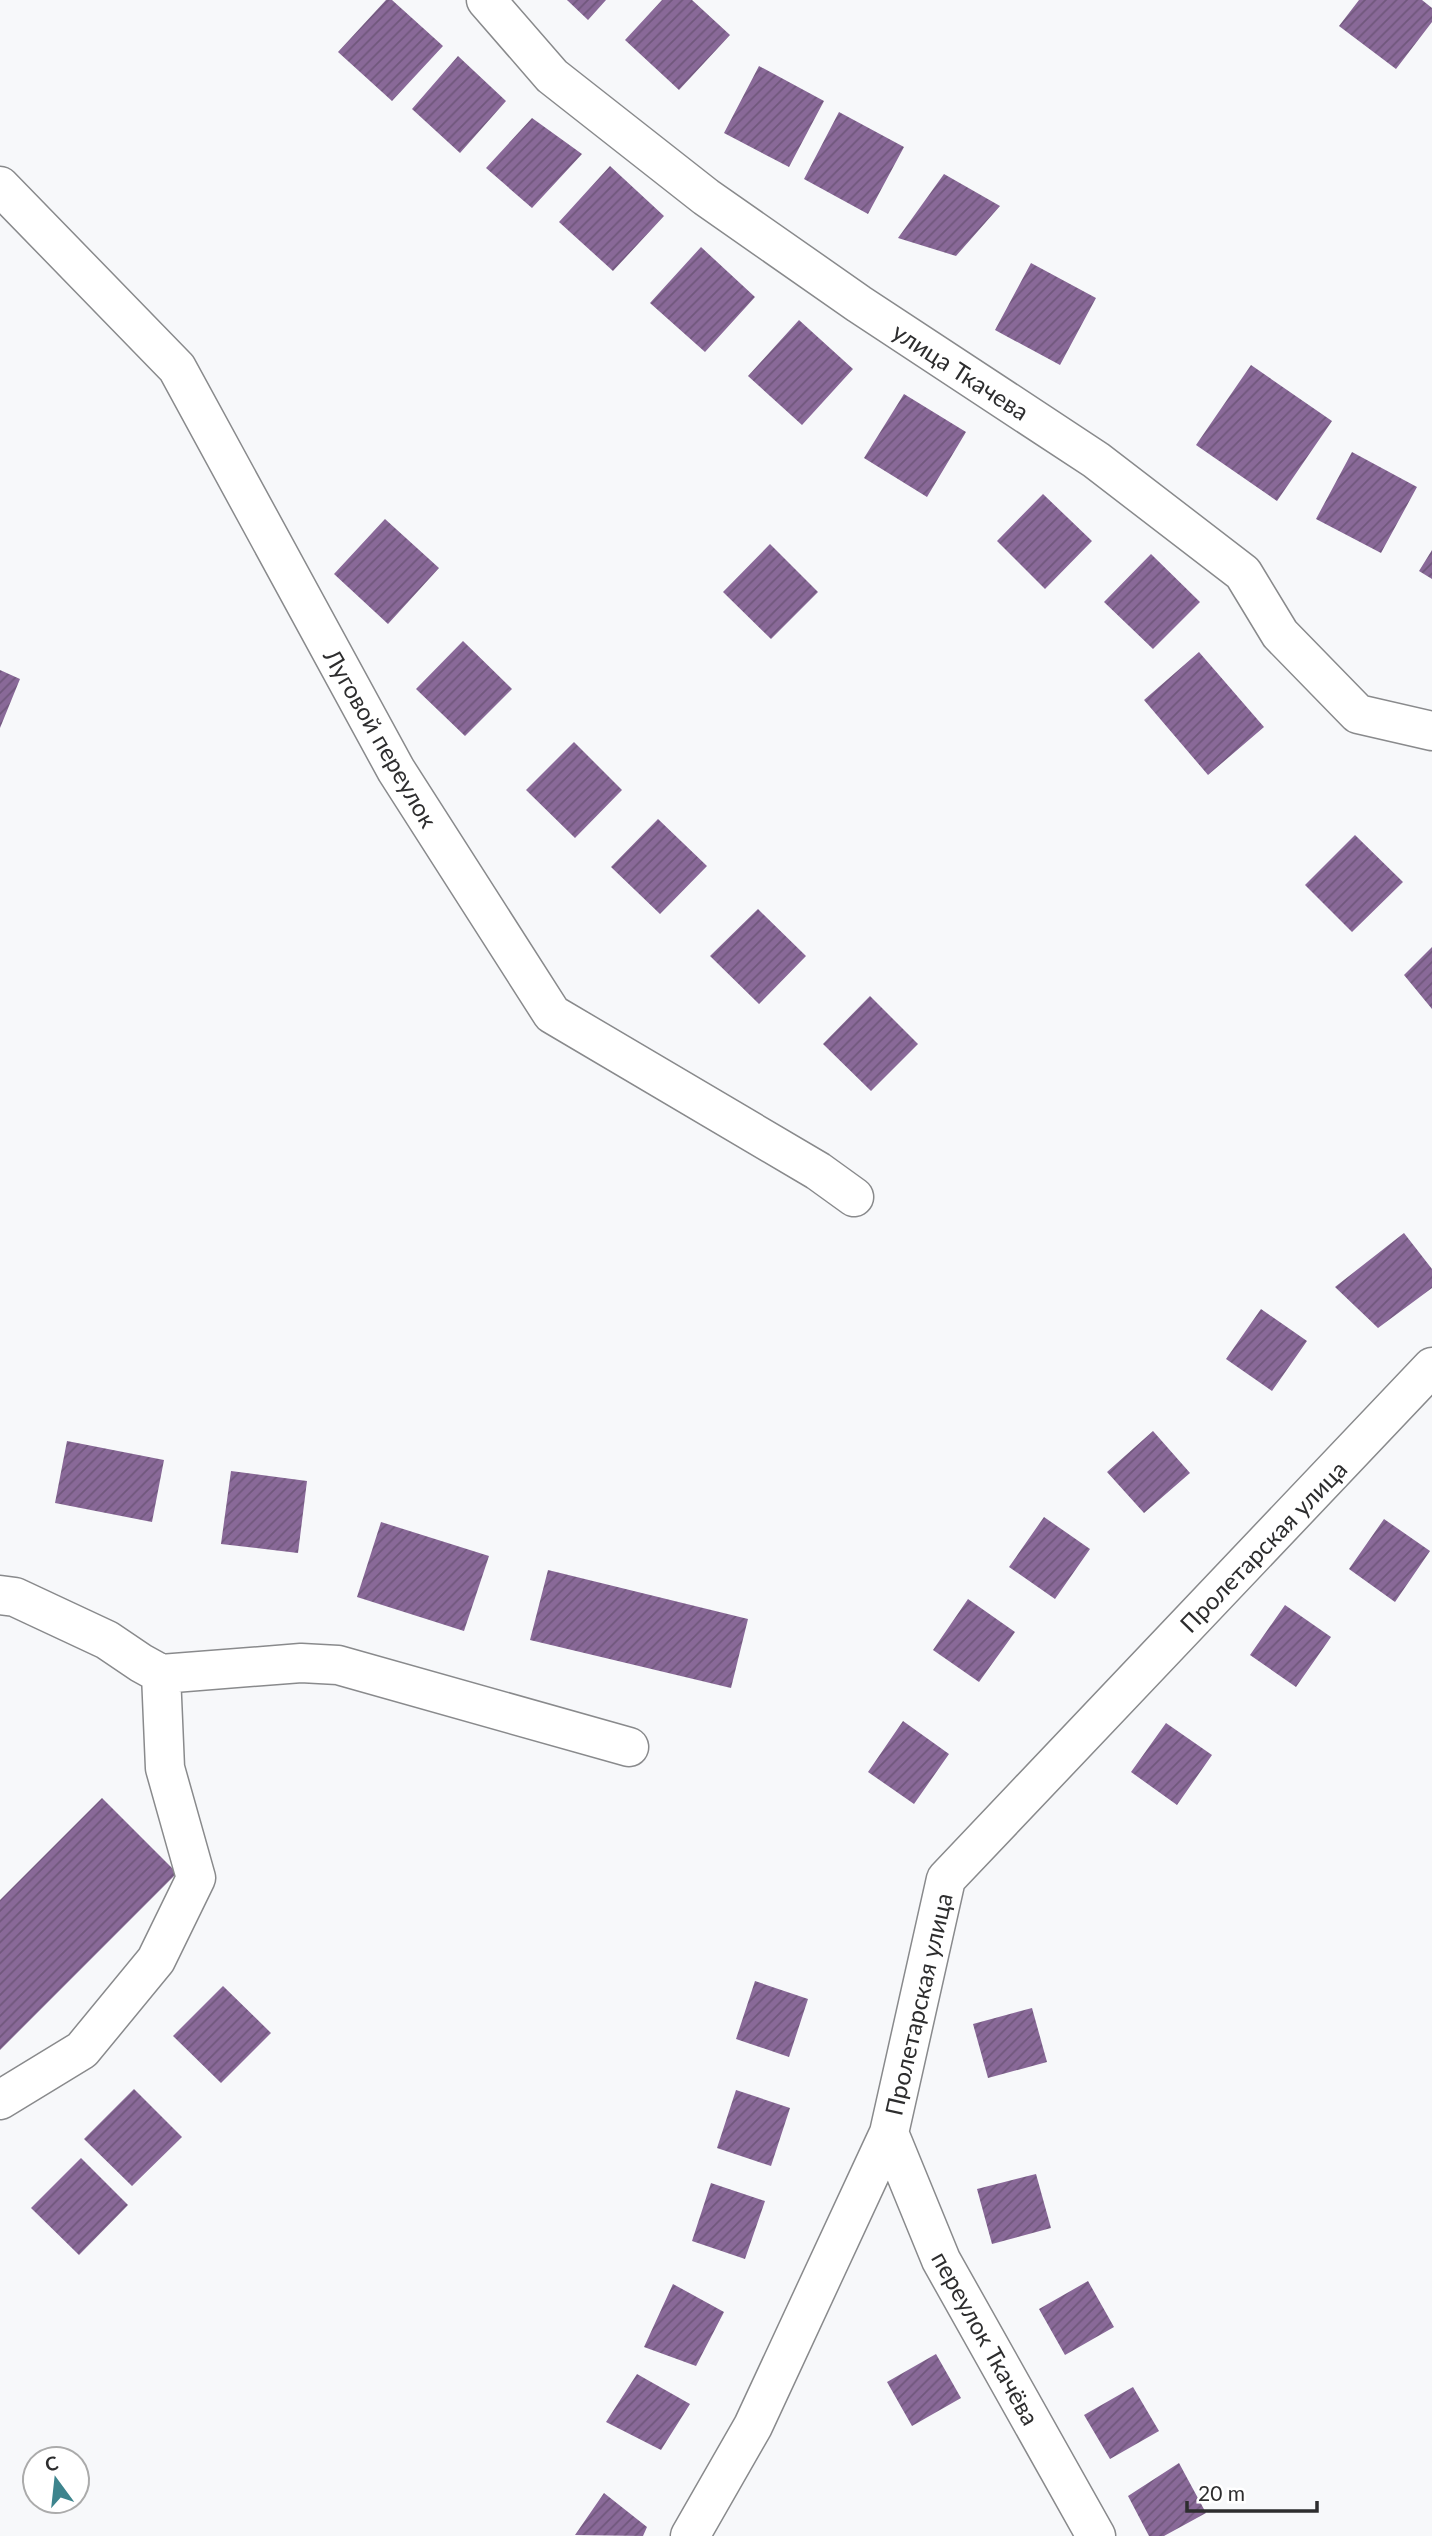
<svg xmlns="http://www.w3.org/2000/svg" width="1432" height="2536" viewBox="0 0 1432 2536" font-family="Lato,sans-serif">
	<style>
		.building { fill: url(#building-hatch) }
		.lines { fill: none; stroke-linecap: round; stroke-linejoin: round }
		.street-casing { stroke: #898a8c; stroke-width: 41 }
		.street { stroke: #fff; stroke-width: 38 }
		.labels { text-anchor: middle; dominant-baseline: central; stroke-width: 7; stroke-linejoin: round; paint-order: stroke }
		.street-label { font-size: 24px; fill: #2d2d2e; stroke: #fff }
	</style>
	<defs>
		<pattern id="building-hatch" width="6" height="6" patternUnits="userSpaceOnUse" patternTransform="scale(1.75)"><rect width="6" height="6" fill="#896998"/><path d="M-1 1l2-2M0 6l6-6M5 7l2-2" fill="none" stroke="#70577c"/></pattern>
	</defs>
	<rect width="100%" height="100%" fill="#f7f8fa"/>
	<path class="building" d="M386,0H392L443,46L392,101L338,52Z
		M567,0H606L588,20Z
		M662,0H692L730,35L679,90L625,40Z
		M1359,0H1422L1432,8V22L1396,69L1339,26Z
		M458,56L506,101L460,153L412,109Z
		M759,66L824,101L789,167L724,133Z
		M839,112L904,147L868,214L804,179Z
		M532,118L582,154L532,208L486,168Z
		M610,166L664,216L613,271L559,222Z
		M944,174L1000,206L956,256L898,238Z
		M701,247L755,297L705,352L650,303Z
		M1031,263L1096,298L1060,365L995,330Z
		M799,320L853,369L802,425L748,376Z
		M1251,365L1332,421L1277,501L1196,445Z
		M904,394L966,432L927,497L864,458Z
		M1352,452L1417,487L1381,553L1316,519Z
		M1043,494L1092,541L1045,589L997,541Z
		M385,519L439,568L388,624L334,574Z
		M770,544L818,592L771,639L723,592Z
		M1432,550V579L1419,571Z
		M1151,554L1200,602L1153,649L1104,602Z
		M463,641L512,689L465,736L416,689Z
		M1199,652L1264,727L1208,775L1144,700Z
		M0,670L20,679L0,728Z
		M574,742L622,790L575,838L526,790Z
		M658,819L707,866L660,914L611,867Z
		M1355,835L1403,882L1352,932L1305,885Z
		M758,909L806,956L759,1004L710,956Z
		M1432,947V1009L1404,975Z
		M870,996L918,1044L871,1091L823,1044Z
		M1404,1233L1432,1269V1288L1378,1328L1335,1287Z
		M1261,1309L1307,1341L1272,1391L1226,1359Z
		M1153,1431L1190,1473L1144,1513L1107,1472Z
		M67,1441L164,1460L152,1522L55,1503Z
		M231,1471L307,1481L298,1553L221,1544Z
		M1044,1517L1090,1549L1055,1599L1009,1567Z
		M1384,1519L1430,1551L1395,1602L1349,1569Z
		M381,1522L489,1556L464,1631L357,1597Z
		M548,1570L748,1619L731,1688L530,1640Z
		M968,1599L1015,1632L979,1682L933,1650Z
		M1285,1605L1331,1637L1296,1687L1250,1655Z
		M903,1721L949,1754L914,1804L868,1772Z
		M1166,1723L1212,1755L1177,1805L1131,1772Z
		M102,1798L177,1873L0,2050V1900Z
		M755,1981L808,1999L789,2057L736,2039Z
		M223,1986L271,2033L221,2083L173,2036Z
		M1032,2008L1047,2062L988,2078L973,2024Z
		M134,2089L182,2137L132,2186L84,2139Z
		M736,2090L790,2108L771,2166L717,2148Z
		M81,2158L128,2205L79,2255L31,2208Z
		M1036,2174L1051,2228L992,2244L977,2189Z
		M711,2183L765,2201L745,2259L692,2241Z
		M1088,2281L1114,2327L1065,2355L1039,2309Z
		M673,2284L724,2312L696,2366L644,2347Z
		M936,2354L961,2398L912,2426L887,2382Z
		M637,2374L690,2404L661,2450L606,2422Z
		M1133,2387L1159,2431L1110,2459L1084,2415Z
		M1179,2463L1206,2513L1164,2536H1149L1128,2496Z
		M604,2493L647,2527L643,2536L575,2535Z"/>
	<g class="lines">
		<defs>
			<path id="street" d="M486,0L552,76L706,197L859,304L1096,460L1243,573L1280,634L1358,714L1432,731
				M0,186L177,368L396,770L552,1014L818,1171L854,1197
				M0,1595L15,1597L107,1640L141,1663L161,1674L301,1663L338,1665L629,1747
				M0,2100L82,2050L156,1960L196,1878L165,1768L161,1674
				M889,2133L941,2260L1096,2536
				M690,2536L753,2426L889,2133L946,1879L1432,1367"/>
		</defs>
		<use href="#street" class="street-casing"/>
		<use href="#street" class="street"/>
	</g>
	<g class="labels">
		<g class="street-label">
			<text transform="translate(961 371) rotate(33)">улица Ткачева</text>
			<text transform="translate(381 738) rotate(60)">Луговой переулок</text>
			<text transform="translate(1263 1546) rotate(-46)">Пролетарская улица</text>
			<text transform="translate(918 2004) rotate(-77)">Пролетарская улица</text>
			<text transform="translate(986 2338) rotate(61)">переулок Ткачёва</text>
		</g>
	</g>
	<g transform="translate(56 2480) rotate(345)"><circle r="33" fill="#ffffff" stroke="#ababab" stroke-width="2"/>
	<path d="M0-5L12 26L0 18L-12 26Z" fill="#3d848d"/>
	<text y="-10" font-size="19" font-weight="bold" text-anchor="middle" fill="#2d2d2e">С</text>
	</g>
	<path d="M1187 2501v10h130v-10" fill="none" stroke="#2d2d2e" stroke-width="3.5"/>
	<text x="1198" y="2501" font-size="21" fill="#2d2d2e" stroke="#ffffff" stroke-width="5" paint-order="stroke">20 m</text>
</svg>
